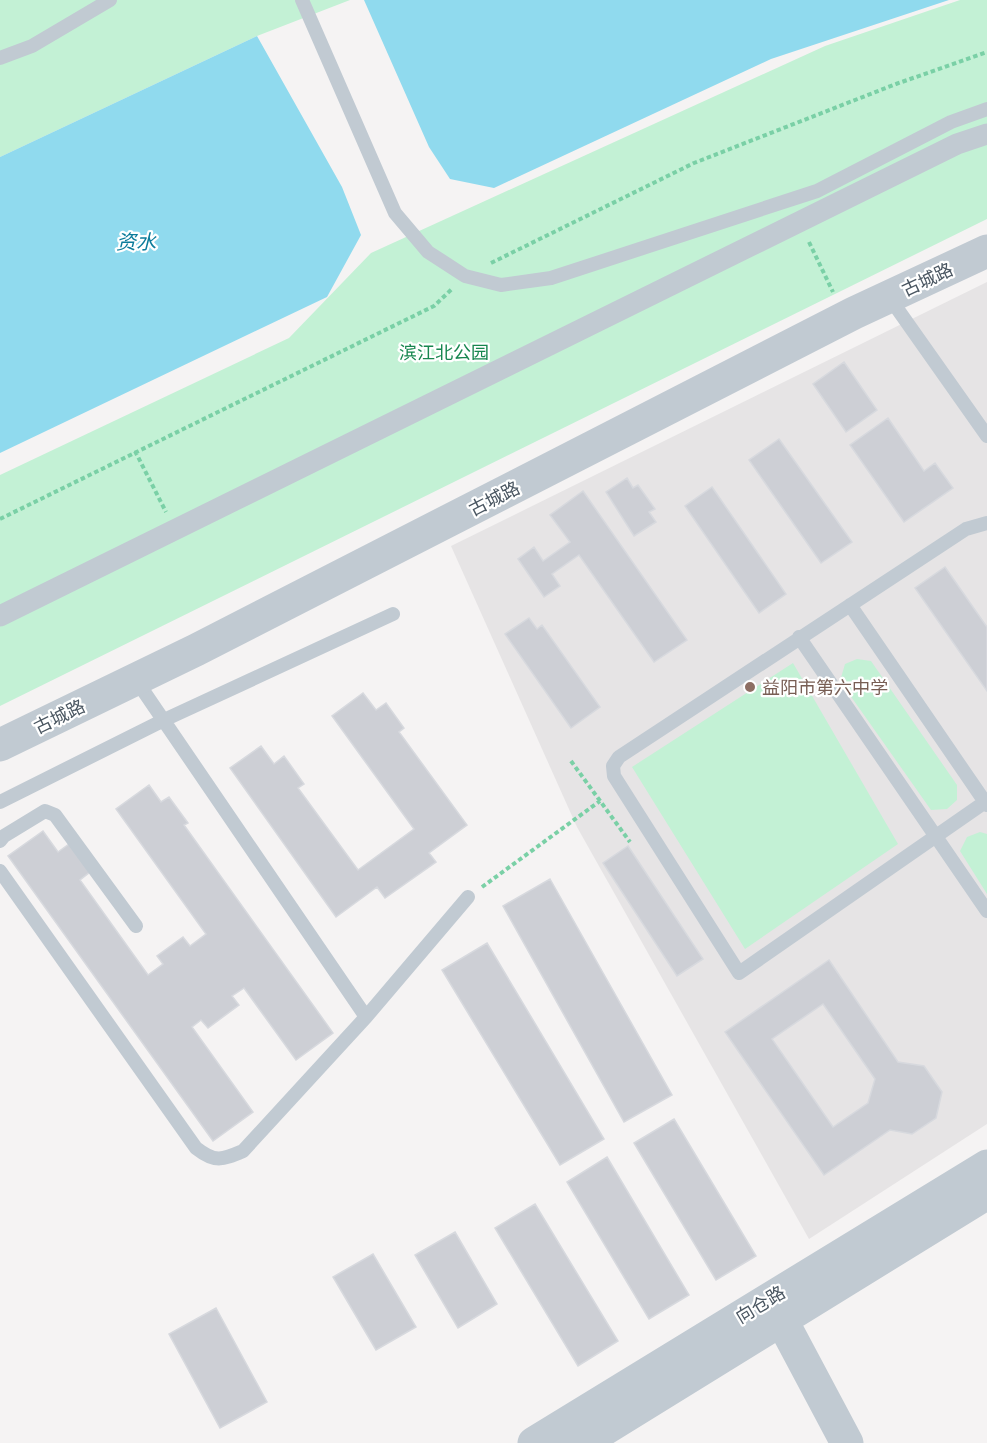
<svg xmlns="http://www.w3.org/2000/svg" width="987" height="1443" viewBox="0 0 987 1443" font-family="Commissioner,'Noto Sans SC',sans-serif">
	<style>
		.education { fill: #e6e4e5 }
		.green { fill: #c3f1d5 }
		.water { fill: #90daee }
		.building { fill: #cdcfd5; stroke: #d7d9de; stroke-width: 1.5; fill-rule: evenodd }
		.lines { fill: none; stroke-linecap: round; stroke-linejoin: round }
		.path { stroke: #7ad0a6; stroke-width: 4; stroke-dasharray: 4.5 3; stroke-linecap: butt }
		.service { stroke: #c1cad2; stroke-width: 14 }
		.pedestrian { stroke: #c1cad2; stroke-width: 21 }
		.tertiary { stroke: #c1cad2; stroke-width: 33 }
		.education-dot { fill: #8d6e63; stroke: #fff; stroke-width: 2 }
		.labels { text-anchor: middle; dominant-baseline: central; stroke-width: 4.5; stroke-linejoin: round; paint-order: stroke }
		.street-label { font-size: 18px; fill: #4a5661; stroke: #fff }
		.park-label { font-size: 18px; fill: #17864f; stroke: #fff }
		.education-label { font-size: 18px; fill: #785e54; stroke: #fff; text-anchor: start }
		.water-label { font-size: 20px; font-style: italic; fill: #0c7c9b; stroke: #fff }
	</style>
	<rect width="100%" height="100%" fill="#f5f3f3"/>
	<path class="education" d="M987,282V1124L809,1239L577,827L451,546Z"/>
	<path class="green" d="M0,0H350L257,36L0,157Z
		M960,0H987V219L0,706V475L289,338L371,253L825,46Z
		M857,659L871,661L957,785V800L947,809L931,810L840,681L845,664Z
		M793,663L898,844L745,949L632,767Z
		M980,832L987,834V894L960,851L967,837Z"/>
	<path class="water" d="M364,0H949L771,59L494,188L450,179L429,147Z
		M257,36L342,187L361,235L327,297L0,453V157Z"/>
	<path class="building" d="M844,362L877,410L846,432L813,384Z
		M888,418L924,471L935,463L953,488L904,522L850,445Z
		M779,439L852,542L821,563L749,460Z
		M627,478L633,488L638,485L655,509L649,512L656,522L634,536L606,492Z
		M712,487L786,594L759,613L685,506Z
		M583,491L687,640L654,662L579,555L552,574L560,586L544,597L518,559L534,547L543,561L570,542L550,515Z
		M945,567L987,627V691L915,588Z
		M529,618L537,629L542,625L600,707L571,728L505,634Z
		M363,693L376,710L386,703L404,728L399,732L467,825L429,853L436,862L385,898L377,887L336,917L230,768L261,746L274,764L284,756L304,784L298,788L358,870L414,829L332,716Z
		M149,785L161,802L169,797L188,823L184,825L333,1033L296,1060L244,988L232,996L239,1005L208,1028L201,1020L192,1027L253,1112L213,1141L8,856L43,831L58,852L69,844L90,872L80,880L148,975L163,964L157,956L183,937L190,946L206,934L116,809Z
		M628,846L703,959L677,976L603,863Z
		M550,879L672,1095L624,1122L503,906Z
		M487,943L604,1139L560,1165L442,970Z
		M829,960L898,1062L924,1066L942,1092L936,1118L912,1134L890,1130L824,1175L725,1032ZM823,1004L875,1079L868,1103L833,1127L772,1039Z
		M674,1119L756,1256L716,1280L634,1143Z
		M607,1157L689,1295L649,1319L567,1182Z
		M535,1204L618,1341L578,1366L495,1228Z
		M455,1232L497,1304L458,1328L415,1255Z
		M373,1254L416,1327L376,1350L333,1277Z
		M216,1308L267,1402L220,1428L169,1334Z"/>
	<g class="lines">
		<path class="path" d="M809,242L833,292
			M491,263L694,163L896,84L987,52
			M135,451L166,512
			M0,519L434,306L453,288
			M571,761L630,842
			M482,887L600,801"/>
		<path class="service" d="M302,0L395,213L428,252L465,276L501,285L551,278L817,191L951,122L987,109
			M0,58L32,46L110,0
			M889,297L987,436
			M850,605L987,805
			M799,637L987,911
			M136,680L366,1017
			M0,802L164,720L393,614
			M985,802L739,973L614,776L613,766L619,757L966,529L987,523
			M0,841L4,836L45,811L55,815L136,926
			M0,871L196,1148C215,1163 222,1160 243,1151L366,1017L468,897"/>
		<path class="pedestrian" d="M0,616L957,144L987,134"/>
		<path class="tertiary" d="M0,745L196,650L854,313L987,251
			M772,1302L847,1443
			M534,1443L987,1166
			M582,1443L987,1193"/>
	</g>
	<circle class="education-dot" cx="750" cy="687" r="6"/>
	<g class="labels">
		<g class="street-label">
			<text transform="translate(927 279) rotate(-25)">古城路</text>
			<text transform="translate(494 498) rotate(-27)">古城路</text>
			<text transform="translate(59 716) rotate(-26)">古城路</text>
			<text transform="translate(760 1304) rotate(-31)">向仓路</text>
		</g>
		<g class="park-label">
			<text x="444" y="352">滨江北公园</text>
		</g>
		<g class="education-label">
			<text x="762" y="687">益阳市第六中学</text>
		</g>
		<g class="water-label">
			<text x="136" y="241">资水</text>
		</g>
	</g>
</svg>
